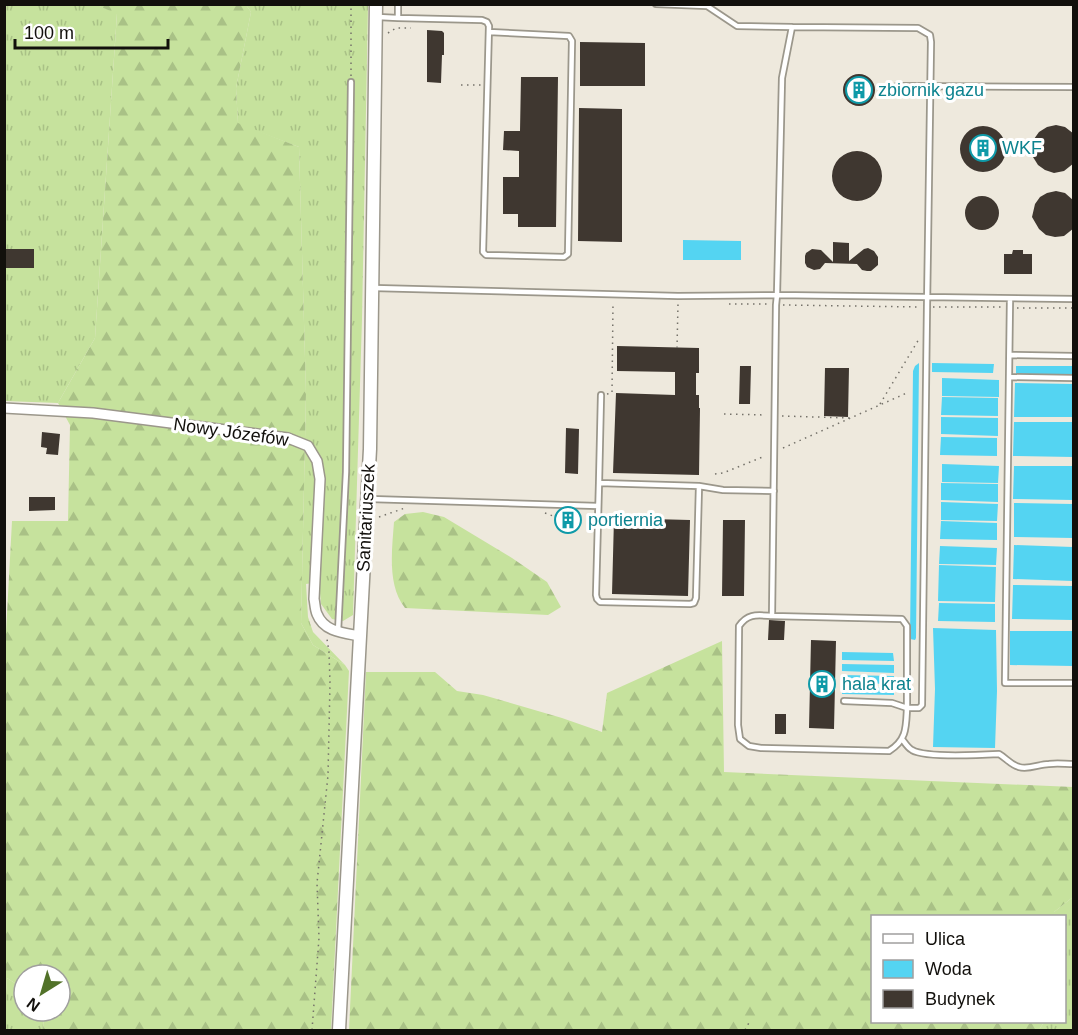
<svg xmlns="http://www.w3.org/2000/svg" width="1078" height="1035" viewBox="0 0 1078 1035" font-family="Arial,sans-serif">
	<style>
		.grass { fill: url(#grass-tufts) }
		.forest { fill: url(#forest-firs) }
		.water { fill: #54d4f2 }
		.building { fill: #3f3730 }
		.lines { fill: none; stroke-linecap: round; stroke-linejoin: round }
		.service-casing { stroke: #9b978b; stroke-width: 8 }
		.minor-casing { stroke: #9b978b; stroke-width: 12 }
		.tertiary-casing { stroke: #9b978b; stroke-width: 15 }
		.path { stroke: #75726a; stroke-width: 1.5; stroke-dasharray: 1.5 4.5; stroke-linecap: butt }
		.service { stroke: #fff; stroke-width: 4.5 }
		.minor { stroke: #fff; stroke-width: 9 }
		.tertiary { stroke: #fff; stroke-width: 12 }
		.labels { text-anchor: middle; dominant-baseline: central; stroke-width: 6; stroke-linejoin: round; paint-order: stroke }
		.culture-label { font-size: 18px; fill: #0d838f; stroke: #fff; text-anchor: start }
		.street-label { font-size: 18px; fill: #12100c; stroke: #fff }
	</style>
	<defs>
		<pattern id="grass-tufts" width="24" height="20" patternUnits="userSpaceOnUse" patternTransform="scale(1.5)"><rect width="24" height="20" fill="#c6e29d"/><path d="M3 7l-1-3M5 7V3M7 7l1-3M15 17l-1-3M17 17v-4M19 17l1-3" fill="none" stroke="#a9c186"/></pattern>
		<pattern id="forest-firs" width="22" height="20" patternUnits="userSpaceOnUse" patternTransform="scale(1.5)"><rect width="22" height="20" fill="#c6e29d"/><path d="M5 1l3.5 6h-7zM16 11l3.5 6h-7z" fill="#a9c186"/></pattern>
	</defs>
	<rect width="100%" height="100%" fill="#eee9dd"/>
	<path class="grass" d="M5,5H97L117,13L95,338L58,403L5,401Z
		M246,5H368L362,319L353,615L343,621L332,619L321,604L319,582L306,584L308,617L313,632L345,665L313,645L301,623L306,393L299,147L238,124L236,88L251,12Z
		M1073,897V1030H1039L1044,1022H1064V916H1054V912Z
		M7,978L24,989V1011H44L43,1030H5V1009Z"/>
	<path class="forest" d="M97,5H246L251,12L236,88L238,123L299,147L306,393L301,623L313,645L345,665L349,671L331,1030H43L44,1011H60V975H24V989L7,978L5,1013L4,669L12,521H68L70,425L58,403L95,338L117,14Z
		M423,512L444,517L512,558L547,582L561,607L548,615L405,608C387,585 392,550 394,522L405,514Z
		M722,641L724,772L1073,787V897L1054,912V916H872V1022H1044L1039,1030H349L366,672H435L457,691L483,695L562,718L602,732L607,693Z"/>
	<path class="water" d="M683,240L741,241V260H683Z
		M919,363L916,638L915,640L910,639L913,371L915,366Z
		M932,363L994,364L993,373L932,372Z
		M1016,366H1073V374H1016Z
		M942,378L999,380V397L942,396Z
		M1015,383L1073,384V417H1014Z
		M942,397L998,398V416L941,415Z
		M941,417L998,418V436L941,434Z
		M1014,422H1073V457L1013,456Z
		M941,437L997,438V456L940,455Z
		M942,464L999,466L998,483L942,482Z
		M1014,466H1073V500L1013,499Z
		M941,483L998,484V502L941,500Z
		M941,502L998,504L997,521L941,520Z
		M1014,503L1073,504V538L1014,537Z
		M941,521L997,523V540L940,539Z
		M1014,545L1073,547V581L1013,579Z
		M940,546L997,548L996,565L939,564Z
		M939,565L996,567L995,602L938,601Z
		M1013,585L1073,586V620L1012,619Z
		M939,603L995,604V622L938,621Z
		M933,628L996,630L997,691L995,748L933,747L935,689Z
		M1010,631H1073V666L1010,665Z
		M842,652L893,653L894,661L842,660Z
		M842,664L894,665V673L842,671Z
		M842,675L894,676V684L842,683Z
		M842,686L894,688V695L842,694Z"/>
	<path class="building" d="M427,30L442,31L444,33V55H442L441,83L427,82Z
		M580,42L645,43V86H580Z
		M843 90a16 16 0 1 1 32 0a16 16 0 1 1-32 0Z
		M521,77H558L556,227H518V214H503V177H519V151L503,150L504,131H520Z
		M579,108L622,109V242L578,241Z
		M1056,125L1065,127L1074,134V163L1064,171L1054,173L1045,170L1038,165L1033,157L1032,147L1034,139L1039,132L1047,127Z
		M960 149a23 23 0 1 1 46 0a23 23 0 1 1-46 0Z
		M832 176a25 25 0 1 1 50 0a25 25 0 1 1-50 0Z
		M1056,191L1065,193L1074,201V228L1064,236L1055,237L1046,235L1039,229L1032,217L1035,204L1040,197L1047,193Z
		M965 213a17 17 0 1 1 34 0a17 17 0 1 1-34 0Z
		M833,242L849,243V261L864,249L868,248L874,251L878,257V265L871,271H867L862,270L857,264L825,263L820,269L814,270L807,267L805,263V256L806,253L812,249L821,250L833,262Z
		M4,249H34V268H4Z
		M1013,250H1023V254H1032V274H1004V254H1012Z
		M617,346L699,348V373H696V395H699V408H700L699,475L613,473L616,393L675,395V372L617,371Z
		M740,366H751L750,404H739Z
		M825,368H849L848,417L824,416Z
		M566,428L579,429L578,474L565,473Z
		M42,432L60,434L58,455L46,454L47,448L41,447Z
		M29,497H55V510L29,511Z
		M561,509L575,510L574,531L561,530Z
		M614,518L690,520L688,596L612,594Z
		M723,520H745L744,596H722Z
		M769,620L785,621L784,640H768Z
		M811,640L836,641L834,729L809,728Z
		M775,714H786V734H775Z"/>
	<g class="lines">
		<defs>
			<path id="service" d="M656,4L707,6L737,26L792,27
				M378,17L398,18V4
				M398,18L482,20L487,22L489,26L483,252L486,255L564,257L568,254L572,41L569,36L489,32
				M897,86L1074,87
				M374,288L678,296L777,295L1074,299
				M1010,299L1005,683H1074
				M1010,355L1074,356
				M1009,377L1074,378
				M601,395L599,483L699,486L723,490L774,491
				M599,483L596,595L597,599L600,602L690,604L694,603L696,598L699,486
				M370,499L598,506
				M772,616L902,619L907,626V708H919L922,705L927,307L931,42L930,35L918,28L792,27L782,78L777,295L776,305L772,616C757,615 748,613 739,626L738,725L740,739L749,746L761,748L889,751C907,740 906,727 907,708L892,703L844,701
				M338,632L346,472L351,82
				M902,739C905,743 908,748 912,750C925,758 981,755 999,754C1006,758 1011,765 1019,767C1029,770 1039,764 1049,764C1057,763 1065,764 1074,764"/>
			<path id="minor" d="M4,408L93,413L288,438L308,446L317,461L320,479L314,599C315,603 315,610 317,614C324,632 344,633 360,636"/>
			<path id="tertiary" d="M339,1030L370,449L376,4"/>
		</defs>
		<use href="#service" class="service-casing"/>
		<use href="#minor" class="minor-casing"/>
		<use href="#tertiary" class="tertiary-casing"/>
		<path class="path" d="M388,33L396,28H411
			M351,76V4
			M461,85H481
			M729,304H770
			M783,305L920,307
			M933,307H1004
			M1017,308H1074
			M677,348L678,304
			M607,394L612,393L613,303
			M880,404L919,339
			M724,414L766,415
			M782,416L850,418
			M783,448L909,392
			M715,474L723,473L765,456
			M545,513L553,516
			M379,517L405,508
			M312,1030L319,938L317,883L328,775L330,683L329,652L327,639
			M745,1030L750,1021"/>
		<use href="#service" class="service"/>
		<use href="#minor" class="minor"/>
		<use href="#tertiary" class="tertiary"/>
	</g>
	<defs>
		<symbol id="building-ring" viewBox="-11 -11 22 22"><circle r="9.5" fill="#fff" stroke="#0f9aa8" stroke-width="1.5"/><path d="M-4-6H4V6H1V3H-1V6H-4ZM-2.5-4.3h1.7v1.8h-1.7ZM.8-4.3h1.7v1.8H.8ZM-2.5-1h1.7V.8h-1.7ZM.8-1h1.7V.8H.8Z" fill="#0f9aa8"/></symbol>
	</defs>
	<g fill-rule="evenodd">
		<use href="#building-ring" x="844" y="75" width="30" height="30"/>
		<use href="#building-ring" x="968" y="133" width="30" height="30"/>
		<use href="#building-ring" x="553" y="505" width="30" height="30"/>
		<use href="#building-ring" x="807" y="669" width="30" height="30"/>
	</g>
	<g class="labels">
		<g class="culture-label">
			<text x="878" y="90">zbiornik gazu</text>
			<text x="1002" y="148">WKF</text>
			<text x="588" y="520">portiernia</text>
			<text x="842" y="684">hala krat</text>
		</g>
		<g class="street-label">
			<text transform="translate(231 432) rotate(8)">Nowy Józefów</text>
			<text transform="translate(366 518) rotate(-87)">Sanitariuszek</text>
		</g>
	</g>
	<rect width="1078" height="1035" fill="none" stroke="#12100c" stroke-width="12"/>
	<rect x="871" y="915" width="195" height="108" fill="#ffffff" stroke="#a09f9e" stroke-width="1.5"/>
	<rect x="883" y="934" width="30" height="9" fill="#ffffff" stroke="#a09f9e" stroke-width="1.5"/>
	<text x="925" y="945" font-size="18" fill="#12100c">Ulica</text>
	<rect x="883" y="960" width="30" height="18" fill="#54d4f2" stroke="#a09f9e" stroke-width="1.5"/>
	<text x="925" y="975" font-size="18" fill="#12100c">Woda</text>
	<rect x="883" y="990" width="30" height="18" fill="#3f3730" stroke="#a09f9e" stroke-width="1.5"/>
	<text x="925" y="1005" font-size="18" fill="#12100c">Budynek</text>
	<g transform="translate(42 993) rotate(217)"><circle r="28" fill="#ffffff" stroke="#a09f9e" stroke-width="1.5"/>
	<path d="M0-4.5L10 22L0 15L-10 22Z" fill="#527229"/>
	<text y="-9" font-size="16" font-weight="bold" text-anchor="middle" fill="#12100c">N</text>
	</g>
	<path d="M15 39v9h153v-9" fill="none" stroke="#12100c" stroke-width="3"/>
	<text x="24" y="39" font-size="18" fill="#12100c" stroke="#ffffff" stroke-width="4.5" paint-order="stroke">100 m</text>
</svg>
